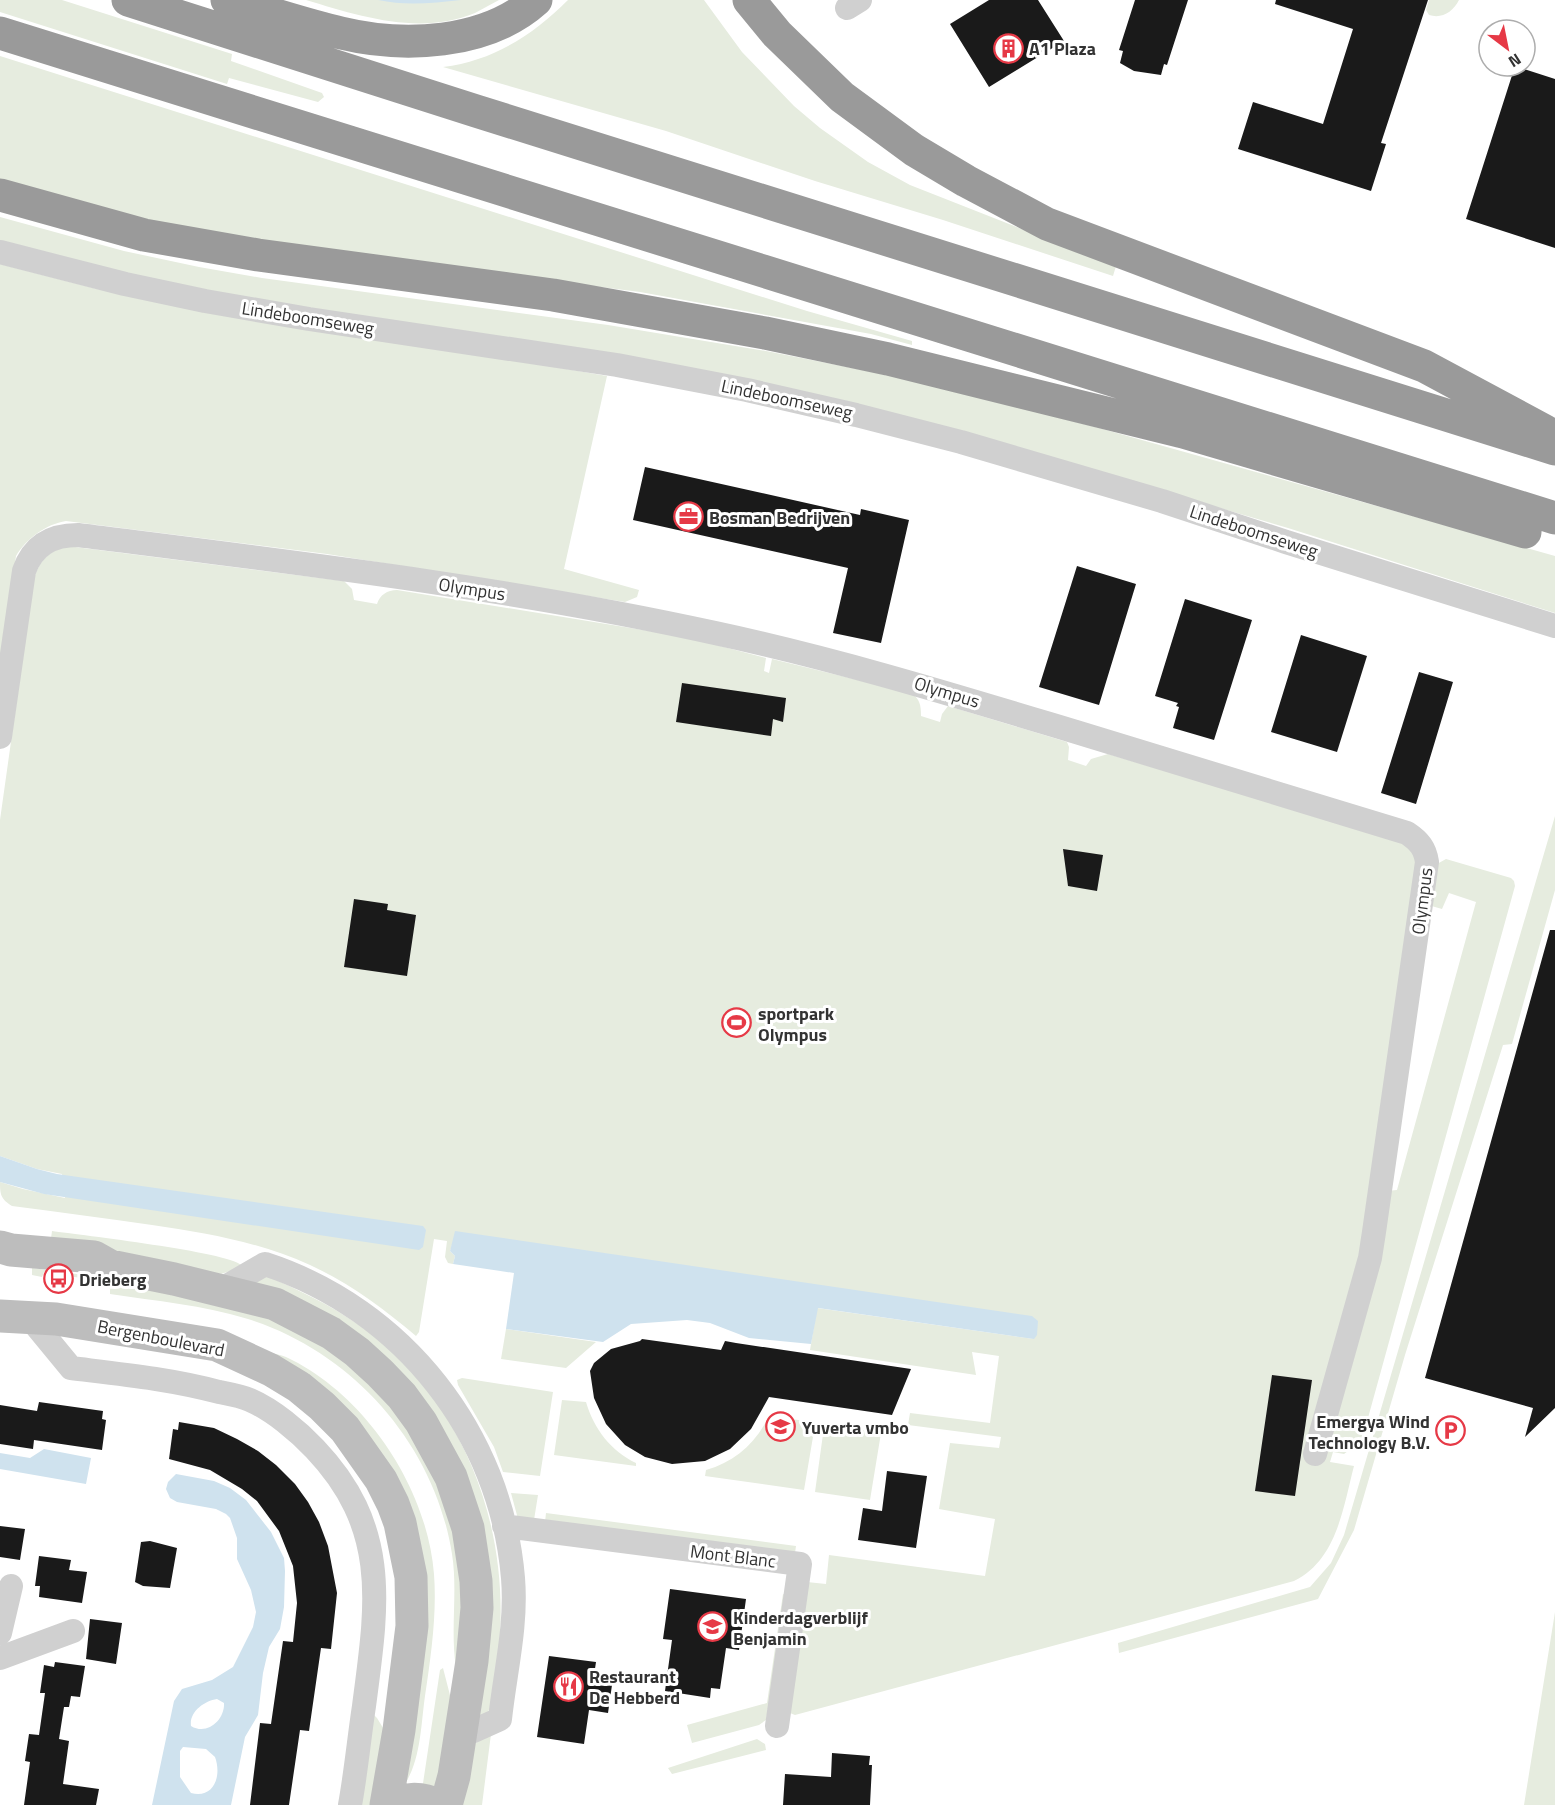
<svg xmlns="http://www.w3.org/2000/svg" width="1555" height="1805" viewBox="0 0 1555 1805" font-family="'Titillium Web',sans-serif">
	<style>
		.green { fill: #e6ecdf }
		.water { fill: #cfe2ee; fill-rule: evenodd }
		.building { fill: #1a1a1a }
		.lines { fill: none; stroke-linecap: round; stroke-linejoin: round }
		.minor { stroke: #d0d0d0; stroke-width: 24 }
		.secondary { stroke: #bdbdbd; stroke-width: 33 }
		.motorway { stroke: #9a9a9a; stroke-width: 33 }
		.labels { text-anchor: middle; dominant-baseline: central; stroke-width: 6; stroke-linejoin: round; paint-order: stroke }
		.poi-label { font-size: 18px; font-weight: bold; fill: #333; stroke: #fff; text-anchor: start }
		.street-label { font-size: 18px; fill: #333; stroke: #fff }
	</style>
	<rect width="100%" height="100%" fill="#fff"/>
	<path class="green" d="M0,0H62L232,54L231,61L322,93L324,97L318,102L229,78L227,84L0,12Z
		M306,0H499C491,4 483,9 475,13C420,36 359,16 306,0Z
		M568,0H704L742,52L794,106L820,128L868,162L910,185L1116,266L1113,276L943,220L815,181L666,131L443,67C493,61 533,35 568,0Z
		M1429,0H1459C1453,12 1442,19 1429,15L1426,10Z
		M0,56L807,311L912,341V345L871,334L640,292L331,253L131,218L0,182Z
		M0,217L124,251L199,267L262,278L608,325L766,351L918,381L1099,428L1555,556V613L1288,528L964,433L127,275L0,241Z
		M0,264L97,289L607,376L564,569L639,590L637,597L625,602L327,554L66,521C46,524 26,539 16,556L0,662Z
		M67,546L344,581L352,589L354,600L377,604C380,595 387,590 397,590L686,637L766,658L764,671L769,673L772,659L911,693C920,699 921,705 921,716L940,722L942,714L948,706L1067,742L1069,747L1068,760L1086,766L1091,759L1108,754L1402,841L1416,855L1387,1191L1397,1190L1476,902L1449,893L1442,909L1428,905L1437,864L1446,859L1511,878L1514,881L1515,886L1363,1436L1356,1445L1344,1454L1333,1452L1330,1462L1354,1466C1343,1508 1337,1560 1294,1581L795,1715L790,1713L807,1582L826,1584L829,1555L985,1576L995,1519L939,1509L950,1443L999,1448L1001,1437L908,1425L910,1413L990,1423L999,1356L972,1352L976,1375L810,1350L817,1308L1034,1339L453,1242L450,1251L455,1256L453,1264L448,1263L445,1257L447,1241L434,1239L419,1332L416,1336C383,1308 349,1283 310,1265C260,1242 206,1233 152,1225C105,1218 58,1212 12,1206C1,1199 0,1195 0,1182L23,1189L65,1198L62,1174L37,1169L0,1156V820L34,578C41,559 48,552 67,546Z
		M1555,816V890L1512,1044L1503,1045L1405,1355L1354,1530L1318,1599L1119,1653L1118,1643L1310,1587L1331,1563L1344,1535Z
		M52,1231C81,1235 228,1252 241,1265L230,1271L221,1274L50,1246Z
		M32,1268L99,1277L300,1323L416,1425L467,1555L456,1667C450,1630 458,1592 452,1554C435,1445 353,1352 248,1319C203,1305 156,1301 110,1294V1289L87,1279L44,1272L42,1277L32,1275Z
		M263,1274C296,1289 329,1304 359,1325C459,1394 507,1516 500,1634C499,1653 496,1690 491,1707C489,1712 483,1716 479,1720L482,1635L426,1418L246,1287Z
		M506,1329L596,1342L566,1368L501,1359Z
		M255,1351C265,1353 277,1353 286,1357C365,1394 427,1487 434,1574C437,1614 431,1656 425,1696C421,1724 421,1759 405,1784L418,1620L384,1473Z
		M462,1378L553,1392L540,1476L503,1472L494,1447L458,1385L457,1380Z
		M562,1400L586,1402C594,1429 611,1451 636,1463V1466L554,1455Z
		M769,1416L813,1422L815,1425L804,1490L705,1476L706,1470C735,1462 756,1443 769,1416Z
		M828,1424L881,1433L870,1500L815,1492L824,1427Z
		M511,1493L538,1495L534,1520L518,1519Z
		M546,1513L796,1546L795,1553L545,1522Z
		M783,1594L788,1596L766,1720L759,1725L692,1743L687,1725L767,1703Z
		M1555,1612V1805H1524Z
		M443,1668L452,1703L447,1790H422L440,1670Z
		M372,1713L377,1718L391,1741L376,1800L370,1805H356Z
		M491,1734L482,1805H460L474,1745L486,1735Z
		M757,1739L765,1744L766,1750L672,1774L668,1768Z"/>
	<path class="water" d="M378,0H461C433,3 406,6 378,0Z
		M0,1156L37,1169L57,1174L423,1226L426,1230L423,1247L419,1250L44,1194L0,1182Z
		M455,1231L1025,1315L1032,1316L1038,1321L1037,1335L1034,1339L818,1308L811,1344L749,1338L710,1323L687,1320L631,1324L603,1342L506,1329L514,1273L453,1264L455,1256L450,1251Z
		M44,1449L91,1458L86,1484L0,1469V1453L30,1458Z
		M176,1474L214,1481L230,1488L246,1500L271,1532L284,1558L285,1571L284,1607L280,1629L269,1647L263,1673L258,1715L245,1737L231,1805H152L174,1701L182,1689L212,1680L233,1667L253,1627L256,1612L251,1590L237,1559V1538L230,1518L226,1514L216,1509L177,1502L170,1498L166,1489L168,1482ZM217,1699L224,1703C225,1720 207,1736 191,1726C189,1712 204,1701 217,1699ZM183,1747L206,1749L215,1757C222,1776 214,1799 191,1793L180,1777V1751Z"/>
	<path class="building" d="M989,0H1038L1064,41L989,87L950,24Z
		M1135,0H1188L1167,65L1164,64L1161,75L1134,71L1120,63L1123,51L1119,50Z
		M1276,0H1428L1381,143L1386,144L1371,191L1238,149L1253,102L1323,124L1353,29L1275,4Z
		M1515,66L1555,79V248L1466,219Z
		M645,467L860,515L861,509L909,520L881,643L833,633L848,568L633,520Z
		M1077,566L1136,584L1099,705L1039,687Z
		M1185,599L1252,620L1214,740L1173,728L1179,707L1176,706L1178,703L1155,696Z
		M1301,635L1367,656L1337,752L1271,732Z
		M1419,672L1453,682L1416,804L1381,793Z
		M682,683L786,698L783,722L773,719L771,736L676,722Z
		M1063,849L1103,855L1097,891L1068,886Z
		M354,899L388,904L387,910L416,915L407,976L344,967Z
		M1550,930H1555V1408L1525,1437L1533,1408L1425,1378Z
		M642,1339L721,1350L725,1341L736,1343L911,1369L892,1415L769,1397L751,1429L730,1449L705,1461L672,1464L645,1457L625,1445L606,1424L594,1398L590,1371L594,1363L611,1349L640,1341Z
		M1272,1375L1312,1380L1295,1496L1255,1491Z
		M39,1402L103,1411L102,1419L106,1420L102,1450L34,1440L33,1449L0,1444V1405L37,1411Z
		M179,1422L214,1428L237,1439L258,1451L276,1465L295,1484L308,1502L319,1522L328,1546L337,1593L331,1649L321,1648L309,1731L300,1730L289,1805H250L260,1723L271,1724L283,1641L293,1642L297,1603L293,1566L279,1531L257,1501L242,1489L210,1470L169,1459L173,1429L178,1430Z
		M887,1471L927,1476L916,1548L858,1540L863,1508L882,1511Z
		M0,1526L25,1529L20,1560L0,1557Z
		M150,1541L177,1548L170,1588L143,1586L135,1582L141,1542Z
		M39,1556L71,1560L69,1570L87,1572L82,1603L39,1597L40,1586H35Z
		M670,1589L746,1599L739,1650L726,1648L720,1689L711,1688L710,1698L665,1691L672,1640L663,1639Z
		M90,1619L122,1623L116,1664L86,1659Z
		M549,1656L596,1662L593,1682L612,1685L608,1713L589,1710L584,1744L537,1737Z
		M55,1662L85,1666L80,1697L71,1696L69,1707H64L59,1739L69,1741L63,1784L99,1789L96,1805H24L30,1762L25,1761L29,1734L39,1735L45,1693H40L44,1665L54,1667Z
		M832,1753L870,1756L869,1765H872L870,1805H783L785,1774L831,1777Z"/>
	<g class="lines">
		<path class="minor" d="M847,8L860,0
			M0,252L125,284L205,301L309,319L617,365L747,390L856,415L961,442L1162,501L1286,542L1555,626
			M0,737L24,571C33,545 52,535 78,535C291,562 505,587 715,633C841,660 963,698 1086,735C1193,767 1300,800 1407,833C1419,841 1425,848 1427,862L1374,1232L1370,1258L1315,1454
			M220,1290L265,1264C403,1309 501,1434 513,1578C517,1626 505,1672 500,1719L460,1737
			M29,1317L71,1368C120,1374 171,1379 219,1392C229,1394 241,1396 250,1400C273,1410 298,1431 315,1449C391,1529 377,1606 364,1706C359,1739 356,1772 350,1805
			M504,1526L800,1564L777,1726
			M0,1633L11,1586
			M0,1658L73,1631"/>
		<path class="secondary" d="M0,1247L11,1250L94,1257L110,1266L174,1279L275,1304L331,1333L357,1352L380,1373L402,1396L421,1422L451,1477L468,1528L476,1581L477,1608L472,1661L454,1776L446,1805
			M0,1316L56,1319L217,1345L271,1370L299,1387L322,1406L345,1429L381,1480L393,1504L400,1523L411,1577L412,1626L399,1730L386,1805
			M387,1805C404,1799 420,1796 437,1805"/>
		<path class="motorway" d="M128,0L476,111L1555,449
			M227,0C264,11 302,24 341,33C403,48 486,45 536,0
			M749,0L777,34L842,97L914,150L966,181L1047,224L1424,366L1545,431
			M0,33L1555,518
			M0,195L144,235L258,255L553,295L765,333L888,359L1183,432L1525,532"/>
	</g>
	<defs>
		<symbol id="building-ring" viewBox="-11 -11 22 22"><circle r="9.5" fill="#fff" stroke="#e63946" stroke-width="1.5"/><path d="M-4-6H4V6H1V3H-1V6H-4ZM-2.5-4.3h1.7v1.8h-1.7ZM.8-4.3h1.7v1.8H.8ZM-2.5-1h1.7V.8h-1.7ZM.8-1h1.7V.8H.8Z" fill="#e63946"/></symbol>
		<symbol id="office-ring" viewBox="-11 -11 22 22"><circle r="9.5" fill="#fff" stroke="#e63946" stroke-width="1.5"/><path d="M-6-3h4V-5.5h4V-3h4V5H-6ZM-1-4.5V-3h2v-1.5ZM-6 0V1H6V0Z" fill="#e63946"/></symbol>
		<symbol id="stadium-ring" viewBox="-11 -11 22 22"><circle r="9.5" fill="#fff" stroke="#e63946" stroke-width="1.5"/><path d="M0-5a6.5 5 0 1 0 0 10a6.5 5 0 1 0 0-10ZM-3.5-1.8h7v3.6h-7Z" fill="#e63946"/></symbol>
		<symbol id="bus-ring" viewBox="-11 -11 22 22"><circle r="9.5" fill="#fff" stroke="#e63946" stroke-width="1.5"/><path d="M-5-6H5V4H4V6H2V4H-2V6H-4V4H-5ZM-3.5-4V0h7V-4ZM-3.5 1.2v1.5H-2V1.2ZM2 1.2v1.5H3.5V1.2Z" fill="#e63946"/></symbol>
		<symbol id="school-ring" viewBox="-11 -11 22 22"><circle r="9.5" fill="#fff" stroke="#e63946" stroke-width="1.5"/><path d="M0-5L7-2L0 1L-7-2ZM-4 1L0 2.5L4 1V4Q0 6-4 4Z" fill="#e63946"/></symbol>
		<symbol id="parking-ring" viewBox="-11 -11 22 22"><circle r="9.5" fill="#fff" stroke="#e63946" stroke-width="1.5"/><path d="M-3.5-5.5H1a3.5 3.5 0 0 1 0 7H-1V5.5H-3.5ZM-1-3.4V-.6H.8a1.4 1.4 0 0 0 0-2.8Z" fill="#e63946"/></symbol>
		<symbol id="restaurant-ring" viewBox="-11 -11 22 22"><circle r="9.5" fill="#fff" stroke="#e63946" stroke-width="1.5"/><path d="M-5-6h1v4h1v-4h1v4h1v-4h1v5L-1.5 .5V6h-2V.5L-5-1ZM5-6V6H3V1.5H1.5Q1.5-4 5-6Z" fill="#e63946"/></symbol>
	</defs>
	<g fill-rule="evenodd">
		<use href="#building-ring" x="992" y="32" width="33" height="33"/>
		<use href="#office-ring" x="672" y="500" width="33" height="33"/>
		<use href="#stadium-ring" x="720" y="1006" width="33" height="33"/>
		<use href="#bus-ring" x="42" y="1262" width="33" height="33"/>
		<use href="#school-ring" x="764" y="1410" width="33" height="33"/>
		<use href="#parking-ring" x="1434" y="1414" width="33" height="33"/>
		<use href="#school-ring" x="696" y="1610" width="33" height="33"/>
		<use href="#restaurant-ring" x="552" y="1670" width="33" height="33"/>
	</g>
	<g class="labels">
		<g class="poi-label">
			<text x="1029" y="48">A1 Plaza</text>
			<text x="709" y="517">Bosman Bedrijven</text>
			<text x="758" y="1013">sportpark<tspan x="758" dy="21">Olympus</tspan></text>
			<text x="79" y="1279">Drieberg</text>
			<text x="1430" y="1421" text-anchor="end">Emergya Wind<tspan x="1430" dy="21">Technology B.V.</tspan></text>
			<text x="802" y="1427">Yuverta vmbo</text>
			<text x="733" y="1617">Kinderdagverblijf<tspan x="733" dy="21">Benjamin</tspan></text>
			<text x="589" y="1676">Restaurant<tspan x="589" dy="21">De Hebberd</tspan></text>
		</g>
		<g class="street-label">
			<text transform="translate(308 318) rotate(9)">Lindeboomseweg</text>
			<text transform="translate(787 399) rotate(12)">Lindeboomseweg</text>
			<text transform="translate(1254 531) rotate(18)">Lindeboomseweg</text>
			<text transform="translate(472 589) rotate(9)">Olympus</text>
			<text transform="translate(947 692) rotate(17)">Olympus</text>
			<text transform="translate(1422 901) rotate(-83)">Olympus</text>
			<text transform="translate(161 1338) rotate(11)">Bergenboulevard</text>
			<text transform="translate(733 1556) rotate(7)">Mont Blanc</text>
		</g>
	</g>
	<g transform="translate(1507 48) rotate(148)"><circle r="28" fill="#ffffff" stroke="#adadad" stroke-width="1.5"/>
	<path d="M0-4.5L10 22L0 15L-10 22Z" fill="#e63946"/>
	<text y="-9" font-size="16" font-weight="bold" text-anchor="middle" fill="#333333">N</text>
	</g>
</svg>
